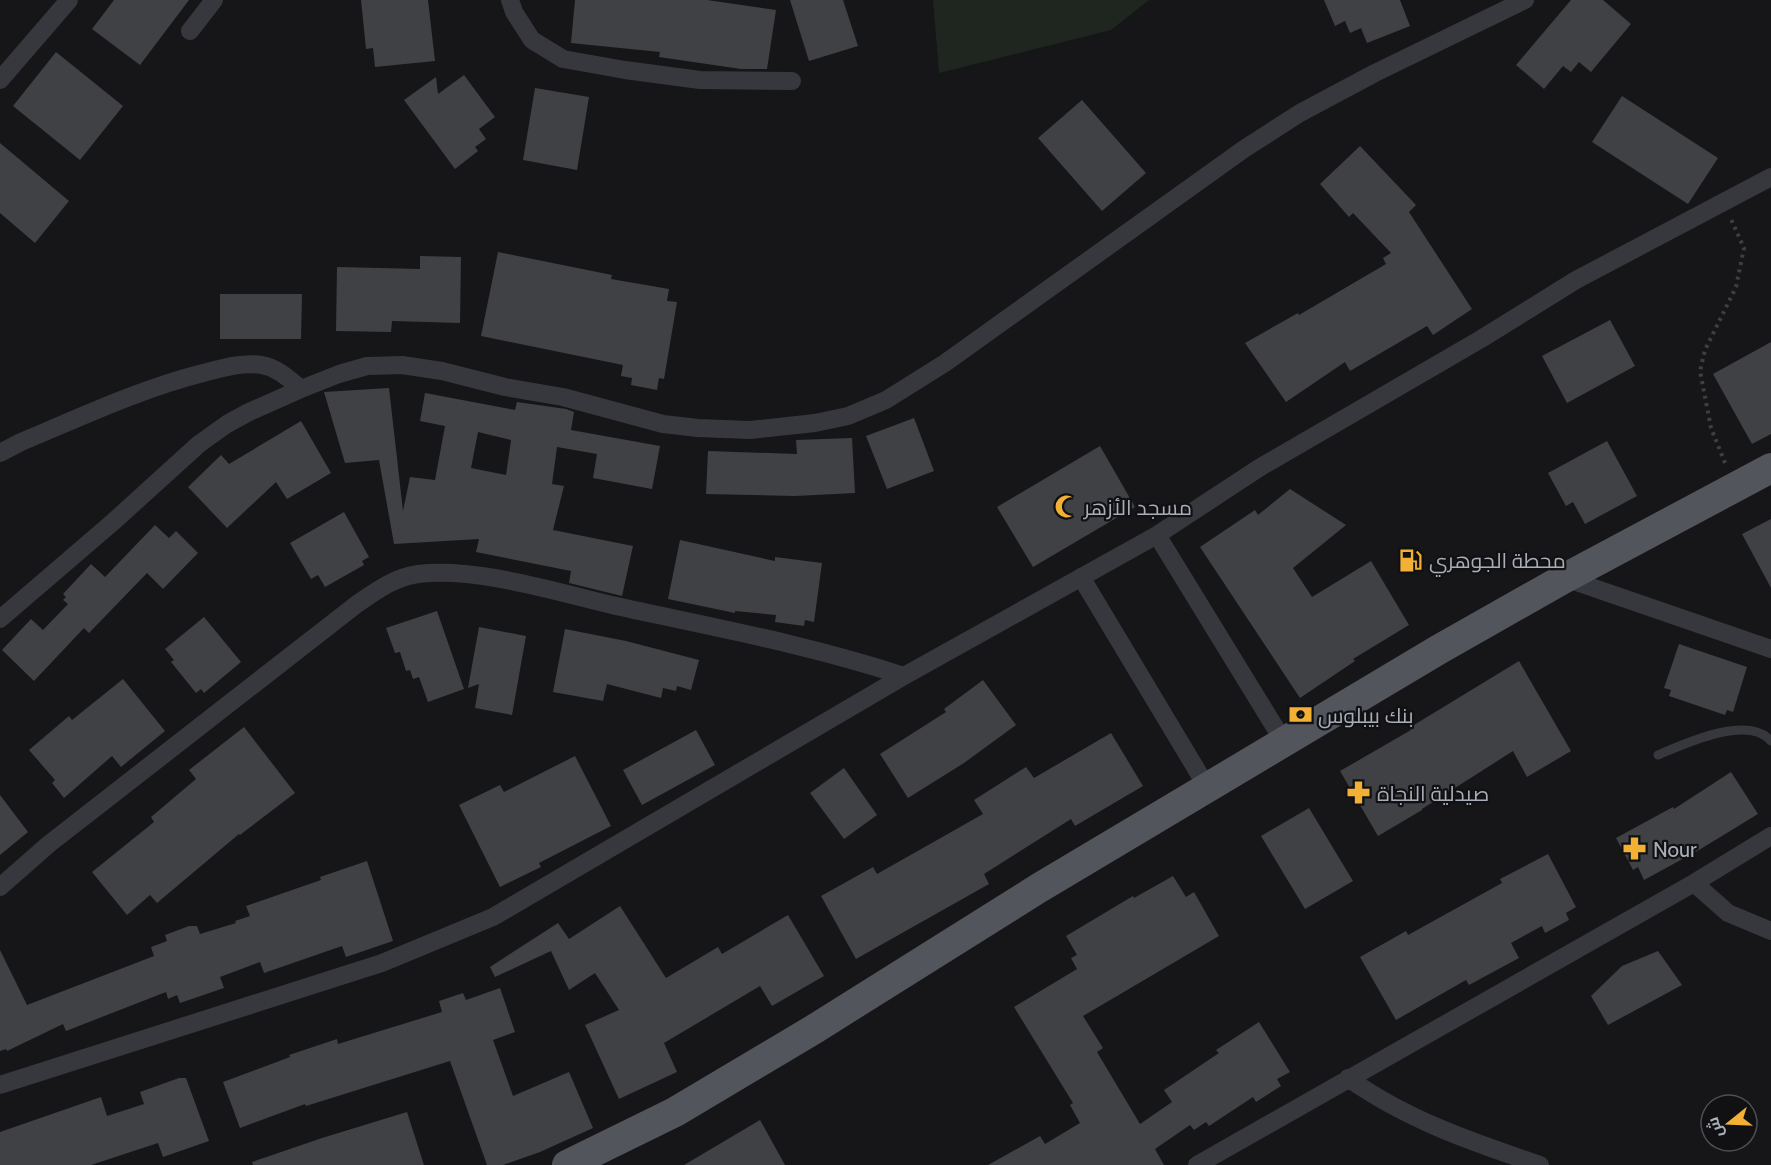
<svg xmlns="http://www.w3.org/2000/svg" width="1771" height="1165" viewBox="0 0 1771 1165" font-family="Cabin,Cairo,sans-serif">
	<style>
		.green { fill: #1e261f }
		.building { fill: #404145; fill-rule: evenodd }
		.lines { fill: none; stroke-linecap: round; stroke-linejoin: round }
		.path { stroke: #3d3f44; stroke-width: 4; stroke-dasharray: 3 4.5; stroke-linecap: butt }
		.service { stroke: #37383d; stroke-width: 9 }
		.minor { stroke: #37383d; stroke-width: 18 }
		.primary { stroke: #53555c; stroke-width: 30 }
		.labels { text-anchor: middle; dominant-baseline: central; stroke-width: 4.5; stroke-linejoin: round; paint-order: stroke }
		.poi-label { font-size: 21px; fill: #a8adb8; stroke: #111113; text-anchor: start }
	</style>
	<rect width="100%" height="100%" fill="#161618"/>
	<path class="green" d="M933,0H1149L1111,30L939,73Z"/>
	<path class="building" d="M114,0H189L140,65L92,29Z
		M361,0H428L435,61L375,67L373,48L366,49Z
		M575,0H707L776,10L767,69H741L659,57L660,52L571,43Z
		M790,0H843L858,46L809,61Z
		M1324,0H1400L1410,26L1367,43L1361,28L1350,33L1345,21L1335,26Z
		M1571,0H1603L1631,24L1591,72L1579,62L1571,72L1563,66L1544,89L1516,65Z
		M56,52L123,106L80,160L13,106Z
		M464,75L495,117L479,129L486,139L475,147L478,151L455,169L404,100L436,77L438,94Z
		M535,88L589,97L577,170L523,160Z
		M1622,96L1718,158L1688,204L1592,142Z
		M1082,100L1146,173L1102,211L1038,138Z
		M0,143L69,201L35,243L0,213Z
		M1360,146L1416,205L1409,212L1472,309L1433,335L1427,326L1350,371L1345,362L1286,402L1245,343L1298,313L1299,315L1386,264L1383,258L1391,253L1353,213L1349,217L1320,184Z
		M498,252L612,275L611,279L669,289L667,301L677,302L664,379L659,378L657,390L631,385L632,378L621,376L623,365L481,336Z
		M420,256L461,257L460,323L392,321L391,332L336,331L337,267L420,269Z
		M220,294H302L301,339H220Z
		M1610,320L1635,366L1567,403L1542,356Z
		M1771,342V434L1752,444L1713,374Z
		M389,388L403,511L410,477L435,480L445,426L420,421L425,393L515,410L517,402L566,409L574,412L571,430L660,446L652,489L593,478L597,454L557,447L552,484L564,486L553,530L633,546L622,596L569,583L571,571L476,552L479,539L394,544L379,460L345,463L324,392ZM478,432L511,440L506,475L471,468Z
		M914,418L934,471L887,489L866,436Z
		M301,421L331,473L287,499L276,482L227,528L188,487L221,455L229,464Z
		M852,438L855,493L795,496L706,494L708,451L797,454L796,440Z
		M1607,441L1637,496L1585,524L1573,502L1566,506L1548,473Z
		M1100,446L1135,507L1033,567L997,507Z
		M1290,489L1346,525L1293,568L1312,597L1371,561L1409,625L1353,659L1355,661L1300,698L1200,547L1255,510L1258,515Z
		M344,512L369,557L362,561L364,565L325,587L318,575L311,579L290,543Z
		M1771,519V588L1742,534Z
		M155,525L169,538L176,531L198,553L163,589L147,573L89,633L84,628L34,681L2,650L31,619L43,630L68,604L63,600L66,597L63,594L91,564L105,577Z
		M680,540L775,561V557L822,563L814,622L805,620L804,626L775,622L776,615L735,611V613L668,599Z
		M437,611L464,689L428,702L419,677L413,679L410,670L406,671L400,652L395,653L386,628Z
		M204,617L241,662L204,693L201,689L196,693L171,662L174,660L165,649Z
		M479,627L526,636L512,715L475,708L479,684L468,688Z
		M565,629L626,641L699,660L691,690L677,686L676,691L663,688L661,698L607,684L603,701L553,692Z
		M1679,644L1747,667L1733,712L1727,710L1725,715L1669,696L1671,690L1664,688Z
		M1519,661L1571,751L1527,777L1513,751L1422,809V810L1378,836L1340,771L1411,730L1409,728Z
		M123,679L165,731L121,767L112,756L64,798L52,783L55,780L29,750L69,716L72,720Z
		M983,680L1016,725L964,763L908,798L880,754L946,712L944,709Z
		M244,727L295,793L240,835L239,834L157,903L150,895L127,915L92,872L154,822L151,817L196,779L189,770Z
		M696,730L715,765L642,805L623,770Z
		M1111,733L1143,786L1075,826L1071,819L984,874L989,884L856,959L821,896L873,867L877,874L983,814L974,800L1026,767L1034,778Z
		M575,756L611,826L539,863L541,867L500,887L459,805L500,785L504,792Z
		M844,768L877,815L844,839L810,793Z
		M1731,772L1758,814L1699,850L1644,880L1638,867L1633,870L1616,838L1673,807L1674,809Z
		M0,795L28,832L0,855Z
		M1309,808L1353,881L1305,909L1261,836Z
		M1548,854L1576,907L1566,913L1569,920L1545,933L1542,926L1511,943L1519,958L1469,985L1466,980L1396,1020L1360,957L1406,931L1408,935L1502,883L1500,879Z
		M367,861L393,941L346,957L342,946L264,973L260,962L220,977L224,988L180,1003L177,995L168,999L166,992L66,1031L63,1024L7,1051L6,1049L0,1051V950L27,1005L154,956L151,947L167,941L165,935L189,926H197L200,934L236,923L235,921L250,916L246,906L321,880L320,877Z
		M1173,876L1186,897L1194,892L1219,936L1083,1016L1103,1048L1097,1052L1140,1124L1172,1102L1164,1090L1219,1053L1216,1050L1259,1022L1290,1072L1277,1079L1281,1086L1256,1102L1253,1097L1209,1126L1206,1122L1194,1130L1190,1125L1155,1149L1164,1165H988L1040,1136L1045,1144L1080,1123L1070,1105L1073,1103L1014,1007L1077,969L1071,958L1077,955L1066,936L1133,896L1134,898Z
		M620,906L666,978L718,947L722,954L788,915L824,976L772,1006L760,986L664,1043L677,1072L619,1099L585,1025L619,1010L595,973L569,990L551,951L495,977L490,967L558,923L569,939Z
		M1658,951L1682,985L1608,1025L1591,996L1622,966Z
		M500,988L515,1032L493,1040L513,1096L569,1072L593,1128L540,1152L503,1165H487L450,1061L306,1106L305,1104L240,1128L223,1082L290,1057L289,1055L337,1039L338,1044L442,1012L439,1001L463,993L466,1000Z
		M179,1078H186L209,1141L163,1157L158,1143L91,1165H0V1132L101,1097L107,1116L144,1104L140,1092Z
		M407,1112L424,1165H253L252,1162L322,1138Z
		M760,1120L785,1165H684Z"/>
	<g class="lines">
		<path class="path" d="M1725,463L1711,428L1700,371L1705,350L1736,287L1744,248L1731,219"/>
		<path class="service" d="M1658,755C1684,744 1748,714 1771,741"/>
		<path class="minor" d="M510,0L514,12L532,40L563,59L625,70L700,80L792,81
			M190,31L214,0
			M0,80L69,0
			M0,453L21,442C81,417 140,389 203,373C222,368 242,362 262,365C278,368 289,379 301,389
			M1157,535L1284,742
			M1081,577L1207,787
			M1565,578L1771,649
			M0,619L113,522L199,444L227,424L249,412L301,389L339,374L367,366L402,365L442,371L505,387L563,397L663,424L698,428L750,430L815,423L848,416L886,400L945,363L1244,149L1300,113L1375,73L1525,0
			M1694,883L1728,913L1771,931
			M0,887L49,844L357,604C376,591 395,577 418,574C478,567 556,592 616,606C712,627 810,645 904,676
			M1348,1078C1407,1120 1472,1142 1540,1165
			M0,1085L382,963L493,917L904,676L1157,535L1259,468L1481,339L1576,280L1771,177
			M1197,1165L1694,883L1771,836"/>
		<path class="primary" d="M567,1165L675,1112L816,1028L1039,888L1438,650L1565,578L1771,468"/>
	</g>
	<defs>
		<symbol id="mosque-bare" viewBox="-9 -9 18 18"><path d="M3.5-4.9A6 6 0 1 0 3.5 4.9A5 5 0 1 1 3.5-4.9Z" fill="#f2b134" stroke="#111113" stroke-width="2.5" paint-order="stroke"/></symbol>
		<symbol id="fuel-bare" viewBox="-9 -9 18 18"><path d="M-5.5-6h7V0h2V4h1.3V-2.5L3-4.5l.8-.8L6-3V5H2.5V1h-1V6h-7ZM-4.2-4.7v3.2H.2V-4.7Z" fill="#f2b134" stroke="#111113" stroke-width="2.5" paint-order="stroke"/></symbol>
		<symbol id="bank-bare" viewBox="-9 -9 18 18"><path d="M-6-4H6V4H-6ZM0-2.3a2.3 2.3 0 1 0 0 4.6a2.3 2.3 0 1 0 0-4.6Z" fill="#f2b134" stroke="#111113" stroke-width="2.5" paint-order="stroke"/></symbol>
		<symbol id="pharmacy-bare" viewBox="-9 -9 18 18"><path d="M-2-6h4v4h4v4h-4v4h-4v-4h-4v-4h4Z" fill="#f2b134" stroke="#111113" stroke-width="2.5" paint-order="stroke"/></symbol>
	</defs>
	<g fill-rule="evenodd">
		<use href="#mosque-bare" x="1050" y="490" width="33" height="33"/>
		<use href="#fuel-bare" x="1394" y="544" width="33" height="33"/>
		<use href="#bank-bare" x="1284" y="698" width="33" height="33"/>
		<use href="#pharmacy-bare" x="1342" y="776" width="33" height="33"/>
		<use href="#pharmacy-bare" x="1618" y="832" width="33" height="33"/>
	</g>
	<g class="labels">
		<g class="poi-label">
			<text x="1084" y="507">مسجد الأزهر</text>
			<text x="1429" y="560">محطة الجوهري</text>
			<text x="1318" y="715">بنك بيبلوس</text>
			<text x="1377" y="793">صيدلية النجاة</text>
			<text x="1653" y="849">Nour</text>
		</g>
	</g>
	<g transform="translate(1729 1123) rotate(252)"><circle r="28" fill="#111113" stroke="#4d4f55" stroke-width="1.5"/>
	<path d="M0-4.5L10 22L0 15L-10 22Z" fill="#f2b134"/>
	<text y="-9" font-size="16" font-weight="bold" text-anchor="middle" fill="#a8adb8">ش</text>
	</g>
</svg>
